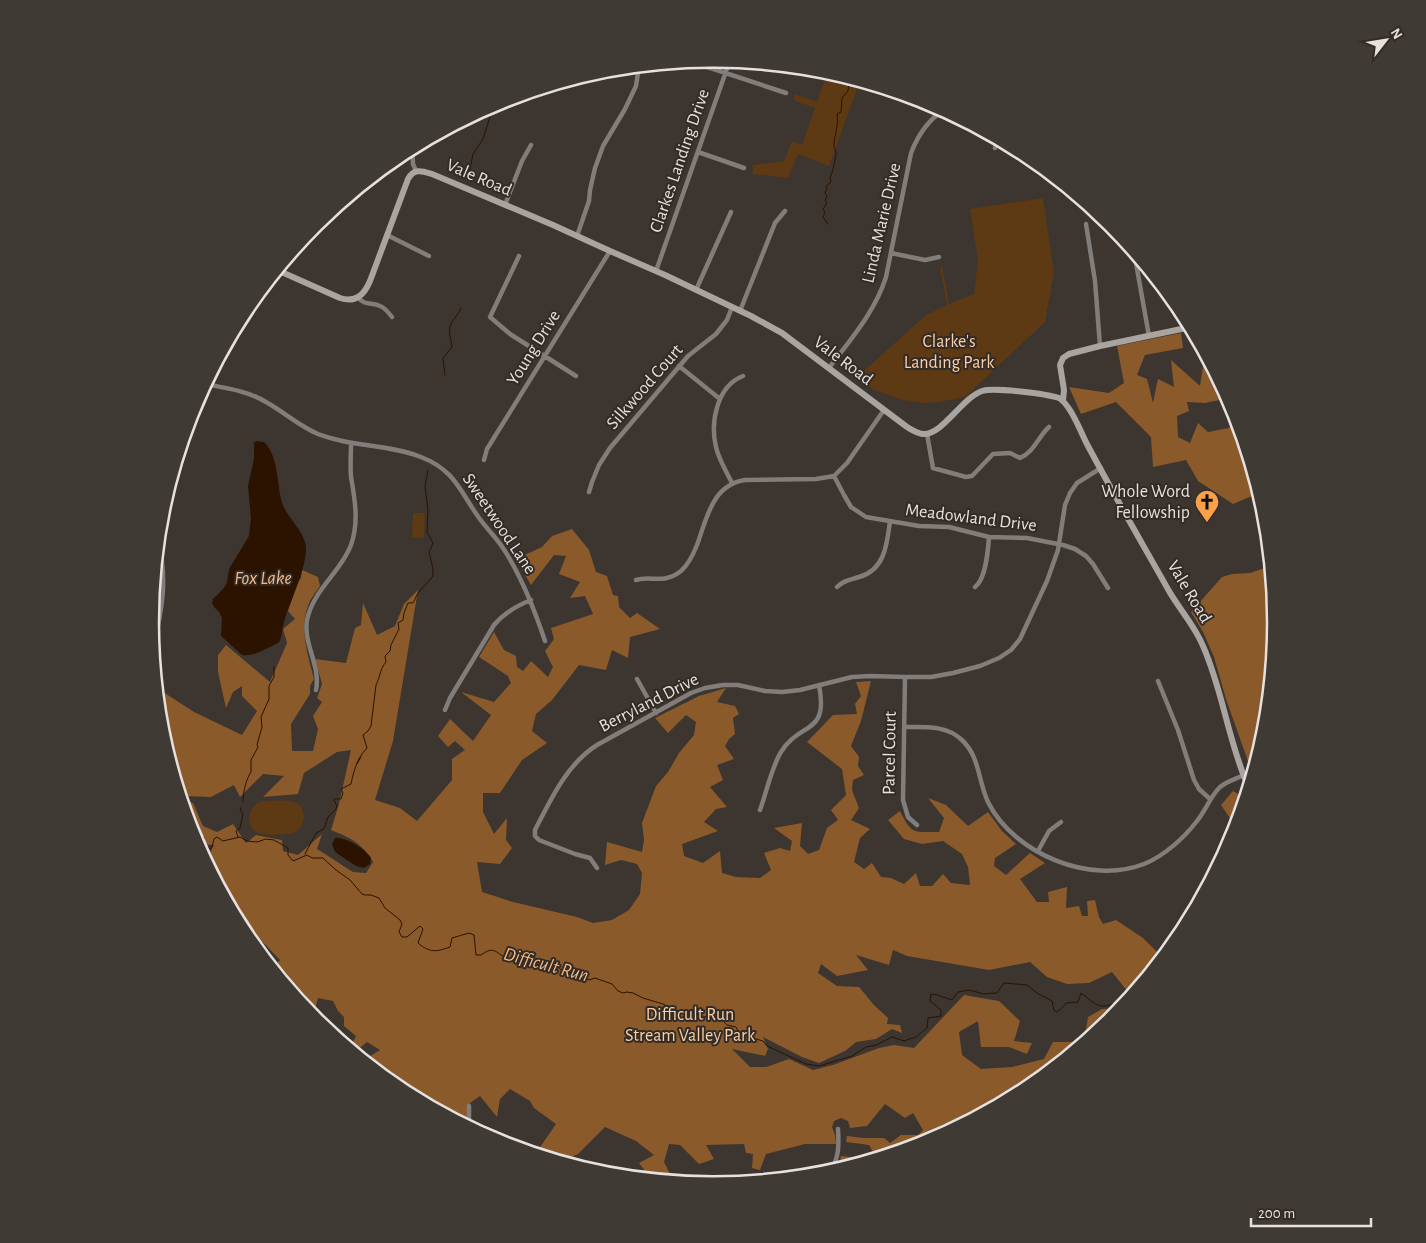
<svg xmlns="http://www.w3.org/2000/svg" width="1426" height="1243" viewBox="0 0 1426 1243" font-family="'Alegreya Sans',sans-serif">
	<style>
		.green { fill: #5d3914 }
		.forest { fill: #8b5a2b }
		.water { fill: #2b1300 }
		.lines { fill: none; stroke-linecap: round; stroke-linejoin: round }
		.stream { stroke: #2b1300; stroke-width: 1 }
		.minor { stroke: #807d7a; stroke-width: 4.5 }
		.secondary { stroke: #a9a49f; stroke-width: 6 }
		.labels { text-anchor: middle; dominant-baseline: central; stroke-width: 4; stroke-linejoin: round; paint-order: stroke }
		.street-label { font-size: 18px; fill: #e6e1de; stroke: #322b26 }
		.park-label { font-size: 18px; fill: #facea7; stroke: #322b26 }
		.poi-label { font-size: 18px; fill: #e6e1de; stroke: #322b26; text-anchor: end }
		.water-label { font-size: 19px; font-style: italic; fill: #f6bb87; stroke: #322b26 }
		.rim { fill: none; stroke: #e6e1de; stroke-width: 2.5 }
	</style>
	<rect width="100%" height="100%" fill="#3c3530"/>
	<path class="green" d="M828,71L860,81L829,166L798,154L788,178L752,174L753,169L752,165L784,161L792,141L802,145L815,108L793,100L795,94L817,102Z
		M1043,198L1054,272L1045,322L965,397L939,402L924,403L903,400L874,390L855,379L926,315L947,305L940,267L942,266L949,304L974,294L978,261L970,209Z
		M413,513H425L424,538L412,537Z
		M262,801C271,801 290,799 297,803C310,812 304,835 287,834C279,834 264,837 256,832C244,824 249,805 262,801Z"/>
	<path class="forest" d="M1181,333L1183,348L1145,355L1137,375L1147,379L1153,403L1158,379L1174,387L1171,360L1200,386L1205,353L1229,398L1205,403L1187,402L1189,411L1177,416L1178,437L1190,443L1198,423L1208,432L1229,428L1236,417L1259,493L1233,504L1198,481L1186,460L1153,467L1151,437L1116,402L1081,414L1069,387L1109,393L1124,383L1117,346Z
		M572,529L589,550L596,572L607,576L613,595L618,596L619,607L630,618L637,613L660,629L630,637L628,658L612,650L606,670L579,665L552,700L536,714L532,731L547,743L522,760L500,793H483V812L494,834L507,818L506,840L512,848L500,864L477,862L482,892L513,902L577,917L593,923L612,920L629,910L640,894L642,873L637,864L621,860L605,865L607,842L642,852L644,840L642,823L656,786L668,772L679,753L694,735L696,722L686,715L668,733L655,718L699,696L726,688L717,702L735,706L739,714L733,718L735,734L729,739L725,746L734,759L717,765L723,780L710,787L727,807L716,809L704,822L718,831L682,844L684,856L703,863L720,851L722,873L736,877L760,878L771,870L764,853L780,848L790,851L792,841L774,828L802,823L800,846L808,854L819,850L827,828L838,820L831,810L846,795L842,769L807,742L833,715L857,714L855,704L861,696L856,682L871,681L861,721L851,746L859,757L858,766L864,775L853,780L852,790L859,808L851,820L870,829L860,838L854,862L864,869L872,863L881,877L891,878L904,884L916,873L920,886H932L943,874L951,883L970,885L968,867L962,854L943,841L922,844L904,839L888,820L900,811C912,835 913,832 939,832L944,818L928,798L946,805L968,826L988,812L1002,831L1016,844L995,858L994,866L1006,875L1030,853L1045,863L1020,879L1037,902H1049L1048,892L1067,887L1066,908L1079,906L1082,916H1088L1087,901L1095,900L1099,917L1103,924L1116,920L1143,938L1162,957L1154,966L1144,967L1148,974L1136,989L1128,992L1112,972L1089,983L1067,984L1047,977L1030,962L989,970L907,956L893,950L889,965L856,955L868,970L837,976L821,964L818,973L837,986L859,987L874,1005L888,1018L887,1024L900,1025L902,1033L892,1029L876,1039L856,1042L845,1051L819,1063L802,1057L763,1037L768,1049L765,1056L732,1049L750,1067H766L789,1059L813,1070L833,1065L879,1048L894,1045L914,1048L964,995L999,1001L1020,1021L1014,1041L1032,1043L1027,1054L1009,1047H981L978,1021L959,1032L962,1055L981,1069L1012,1067L1044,1059L1053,1042H1083L1025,1090L928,1142L845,1167L839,1165L841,1156L860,1158L873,1152L869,1145L846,1142L847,1136L864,1138H884L890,1143L901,1135H918L923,1130L913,1113L905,1118L885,1104L867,1126L850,1128L848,1121L841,1118L834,1121L832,1127L835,1135L836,1144H805L766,1154L760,1170L752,1168L753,1154L746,1153L744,1144L706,1145L714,1159L699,1164L680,1145L669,1144L664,1162L673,1180L650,1178L639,1163L654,1155L636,1141L605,1127L578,1154L567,1159L565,1162L536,1153L556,1124L534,1108L530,1101L510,1089L500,1099L497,1117L480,1096L470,1103L467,1119L454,1111L448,1115L433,1107L428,1096L421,1100L407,1093L403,1088L400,1089L364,1060L380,1050L367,1042L355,1052L350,1048L356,1036L344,1026V1017L338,1011L333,1001L318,998L313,1017L273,968L280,960L256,935L243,931L206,861L214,845L200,844L195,840L183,805L186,800L193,803L203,826L217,832L233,824L246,843L256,835L282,840L283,851L298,855L322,834L317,849L353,872L366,873L373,862C362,843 351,838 331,830L339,804L351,750L337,752L304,773L298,794L263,797L284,776L263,774L240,797L234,785L211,797L183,796L181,797L161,731L157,688L194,712L242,735L257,711L242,696V686L233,692L226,708L218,672V655L226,645L270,682L287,643L283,629L295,619L288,611L297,584L301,578L302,570L318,577L320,586C316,592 310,599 308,606C299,629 308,655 314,679L310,686V694L291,724L292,751H313L318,729L313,716L322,702L317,698L322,684L315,659L346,663L355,628L361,625L363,603L377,635L395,626L404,604L418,590L393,741L375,800L400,808L417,821L452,780V759L465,750L455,741L448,747L438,736L450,719L473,741L491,715L461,692L494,702L511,683L508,676L479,657L494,632L504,650L516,656L517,667L523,671L531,661L548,677L553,667L545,651L554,639L551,628L593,614L585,596L570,598L580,582L559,574L566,556L554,555L531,585L516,559L542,547L552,536Z
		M1270,565L1276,622L1265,732L1255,764L1250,767L1226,699L1214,657L1203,632L1191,612L1222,577L1232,574L1250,573L1262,569Z
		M1233,791L1245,798L1236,827L1221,805Z
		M1120,1008L1111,1020L1084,1042L1088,1017L1102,1009Z"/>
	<path class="water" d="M256,441L264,442C278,455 277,482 281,499C285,516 300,526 305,542C311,560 289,603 284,622C282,629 282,635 280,641L278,643C267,648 254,657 242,655L221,636L222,618L219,612L215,608L212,603L213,599L223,589L227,583L229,569L249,536L251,518L248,486L254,459V443Z
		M335,838C344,836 366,849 371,858L370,864L364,868L356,866L335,852L332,844Z"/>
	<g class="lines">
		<path class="stream" d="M469,175L473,154L483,139L494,104
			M828,224L823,217L825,212L823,209L827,203L825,201L827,196L825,193L827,188L826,186L831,182L830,177C833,173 835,159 836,154C836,151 834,149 834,146C834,135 839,127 837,114L841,112L842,98L848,91L849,82L852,78
			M445,375L443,358L452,347C451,338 447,331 452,322C455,317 459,314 461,308
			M357,764L361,757
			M243,802C243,793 246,779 251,772V760L258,747L257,745L262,727L261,717L269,699V686L274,677V667
			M238,837L236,831L240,828L243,814L240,810L241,808
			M197,844L196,841L198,836L204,837L205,844L210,849L212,847L214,839L217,837L223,841L240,837L247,841L257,842L266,839L274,840L288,848V855L293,861L307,855L312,858H323L336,870L350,880L362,894L365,895H371L379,898L385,908L400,920L402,924L399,932L402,937H407L420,926L423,929L418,943C430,953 436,952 450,947L452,938L469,933L474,935L476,955H481C495,945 495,953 508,959L517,957L526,963C536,961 555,960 561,970L571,969L583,977L589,980L595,978L612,984L618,991L623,993L627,992L633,993L643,998L663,1004L675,1010L696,1014L703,1017L714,1016L720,1018L727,1025L736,1027L740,1034L763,1041L767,1046L806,1064L819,1066L852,1056L866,1047L876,1045L892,1037L904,1041L916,1037L927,1028L928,1018L941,1016V1010L930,1001L931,994L937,995L952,1000L958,992L969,990L984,994L997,993L1004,983L1027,985L1037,993L1052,1001L1054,1010L1057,1012L1067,1003L1078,1002L1081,993C1096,1004 1099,1011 1117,1002L1119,1010
			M305,854L316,833L324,829L328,817L336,809L337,806L334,800L335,799H341L343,793L341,789L351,784C354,770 357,758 367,748L363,735L368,731L371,726L376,685C380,678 380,668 386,662L385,656L390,651L391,645L399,629L398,623L403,620L404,613L408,603H413L418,593L433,576V569L429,552L433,543L427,532L428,510L425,486L428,470"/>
		<path class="minor" d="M689,61L786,93
			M412,147L413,164L416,171
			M995,148L998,139
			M698,152L744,168
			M505,205L522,161L531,145
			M1086,224L1095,281L1100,346
			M387,235L429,256
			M577,236L589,201L590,190L595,168L603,146L625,109L636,86L639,66
			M1134,252L1149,336
			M891,253L925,260L939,257
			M519,256L490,317L510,334L576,376
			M656,271L730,60
			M696,290L731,212
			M358,297C364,306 372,302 380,306C385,308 389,313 392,317
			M740,311L775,223L785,211
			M679,366L720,399
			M829,368C850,340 875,312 886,277L911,153C918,135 928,120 944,110
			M205,384C226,388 248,391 266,402C284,412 299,426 318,434C351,447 388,444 421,457C454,470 459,489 477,515C485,527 495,536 503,548C522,577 534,608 545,641
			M927,434L933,468L966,477L972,476L993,454L1010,453L1020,458C1034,452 1038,437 1049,427
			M484,460L487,449L610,251
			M834,476L844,495L851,507L866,517L919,526L949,527L989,537L1027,538L1063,545L1075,549L1086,556L1093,564L1108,588
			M732,483C726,471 719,460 716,447C710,422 717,386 743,376
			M589,492L592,482L599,465L610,448L688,356L716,334L727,320L732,307
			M636,580C652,575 663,585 681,571C689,564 693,555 697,545C707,518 712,485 745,480L816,479L834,476L847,463L884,410
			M837,587C844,580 850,580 859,577C885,570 887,544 890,521
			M975,587C986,579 988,551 989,537
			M153,647C162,612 168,578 158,542
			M905,677L903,800L908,817L917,825
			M637,679L656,713
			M1158,681L1178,730L1194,780L1199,789L1210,799
			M316,690C321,666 303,644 307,620C313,590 341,572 351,545C359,522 355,500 351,477C350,466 351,454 351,443
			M445,710L450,698L494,625C504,613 516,606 531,600
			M905,727C925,727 946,725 962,740C980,757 978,781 988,802C1014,854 1090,885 1144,864C1164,856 1184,838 1197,821C1206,810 1210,797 1220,787C1227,781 1236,779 1244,775
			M760,810C766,794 772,766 781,752C800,721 829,736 819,685
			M1038,851L1049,831L1061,822
			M597,868L590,858L575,854L539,840L535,836V830C551,799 567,764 597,745L691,693L705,688L723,685H738L765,691L782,692L800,690L852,677L870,676L905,677H931L953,673L980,666L999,658L1011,650L1020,639L1047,581L1058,550L1065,505L1070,493L1077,483L1101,468
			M469,1106V1126
			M831,1171C839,1156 839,1147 838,1129"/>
		<path class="secondary" d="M277,270L340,298C356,303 364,295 370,281L408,179C414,168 422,171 432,174L553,225L610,251L665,275L751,316L782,333L907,427C912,430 918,434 924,434C943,434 962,398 982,391C994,387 1047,394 1059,398C1071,405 1081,433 1088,446C1114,495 1142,543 1169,591C1180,610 1195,626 1203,646C1223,691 1228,741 1248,786
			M1063,401L1064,390L1060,365L1063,358L1069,354L1100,346L1191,327"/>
	</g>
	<defs>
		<symbol id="church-pin" viewBox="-11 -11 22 30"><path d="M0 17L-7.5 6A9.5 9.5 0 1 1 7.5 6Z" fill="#f8a14a" stroke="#322b26"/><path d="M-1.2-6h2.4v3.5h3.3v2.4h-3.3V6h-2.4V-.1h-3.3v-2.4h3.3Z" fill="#111"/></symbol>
	</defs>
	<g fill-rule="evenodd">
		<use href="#church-pin" x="1193" y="488" width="28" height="38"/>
	</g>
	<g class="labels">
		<g class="street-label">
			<text transform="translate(680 161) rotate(-71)">Clarkes Landing Drive</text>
			<text transform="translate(479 178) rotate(23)">Vale Road</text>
			<text transform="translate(882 223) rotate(-77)">Linda Marie Drive</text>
			<text transform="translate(534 348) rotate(-58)">Young Drive</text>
			<text transform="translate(843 361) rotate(37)">Vale Road</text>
			<text transform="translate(645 387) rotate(-49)">Silkwood Court</text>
			<text transform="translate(971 518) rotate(7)">Meadowland Drive</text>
			<text transform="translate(499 524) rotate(56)">Sweetwood Lane</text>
			<text transform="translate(1189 592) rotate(59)">Vale Road</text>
			<text transform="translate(649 703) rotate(-27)">Berryland Drive</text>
			<text transform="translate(890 753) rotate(-89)">Parcel Court</text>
		</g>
		<g class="park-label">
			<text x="949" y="342">Clarke's<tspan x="949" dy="21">Landing Park</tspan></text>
			<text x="690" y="1015">Difficult Run<tspan x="690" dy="21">Stream Valley Park</tspan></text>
		</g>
		<g class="poi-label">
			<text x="1190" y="492">Whole Word<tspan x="1190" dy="21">Fellowship</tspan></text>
		</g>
		<g class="water-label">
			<text x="263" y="578">Fox Lake</text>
			<text transform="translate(546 965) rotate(15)">Difficult Run</text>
		</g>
	</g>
	<path d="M0 0H1426V1243H0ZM159 622a554 554 0 1 1 1108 0a554 554 0 1 1-1108 0Z" fill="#403a35" fill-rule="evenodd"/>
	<path class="rim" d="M159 622a554 554 0 1 1 1108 0a554 554 0 1 1-1108 0Z"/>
	<g transform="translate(1386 40) rotate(59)" stroke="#322b26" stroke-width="4" paint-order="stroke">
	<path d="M0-4L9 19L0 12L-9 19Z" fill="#e6e1de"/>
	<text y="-8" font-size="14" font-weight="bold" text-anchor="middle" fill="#e6e1de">N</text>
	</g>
	<path d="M1251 1218v8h120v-8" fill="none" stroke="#e6e1de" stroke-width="2.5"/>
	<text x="1258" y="1218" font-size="15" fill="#e6e1de" stroke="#322b26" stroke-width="4" paint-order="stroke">200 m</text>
</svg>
